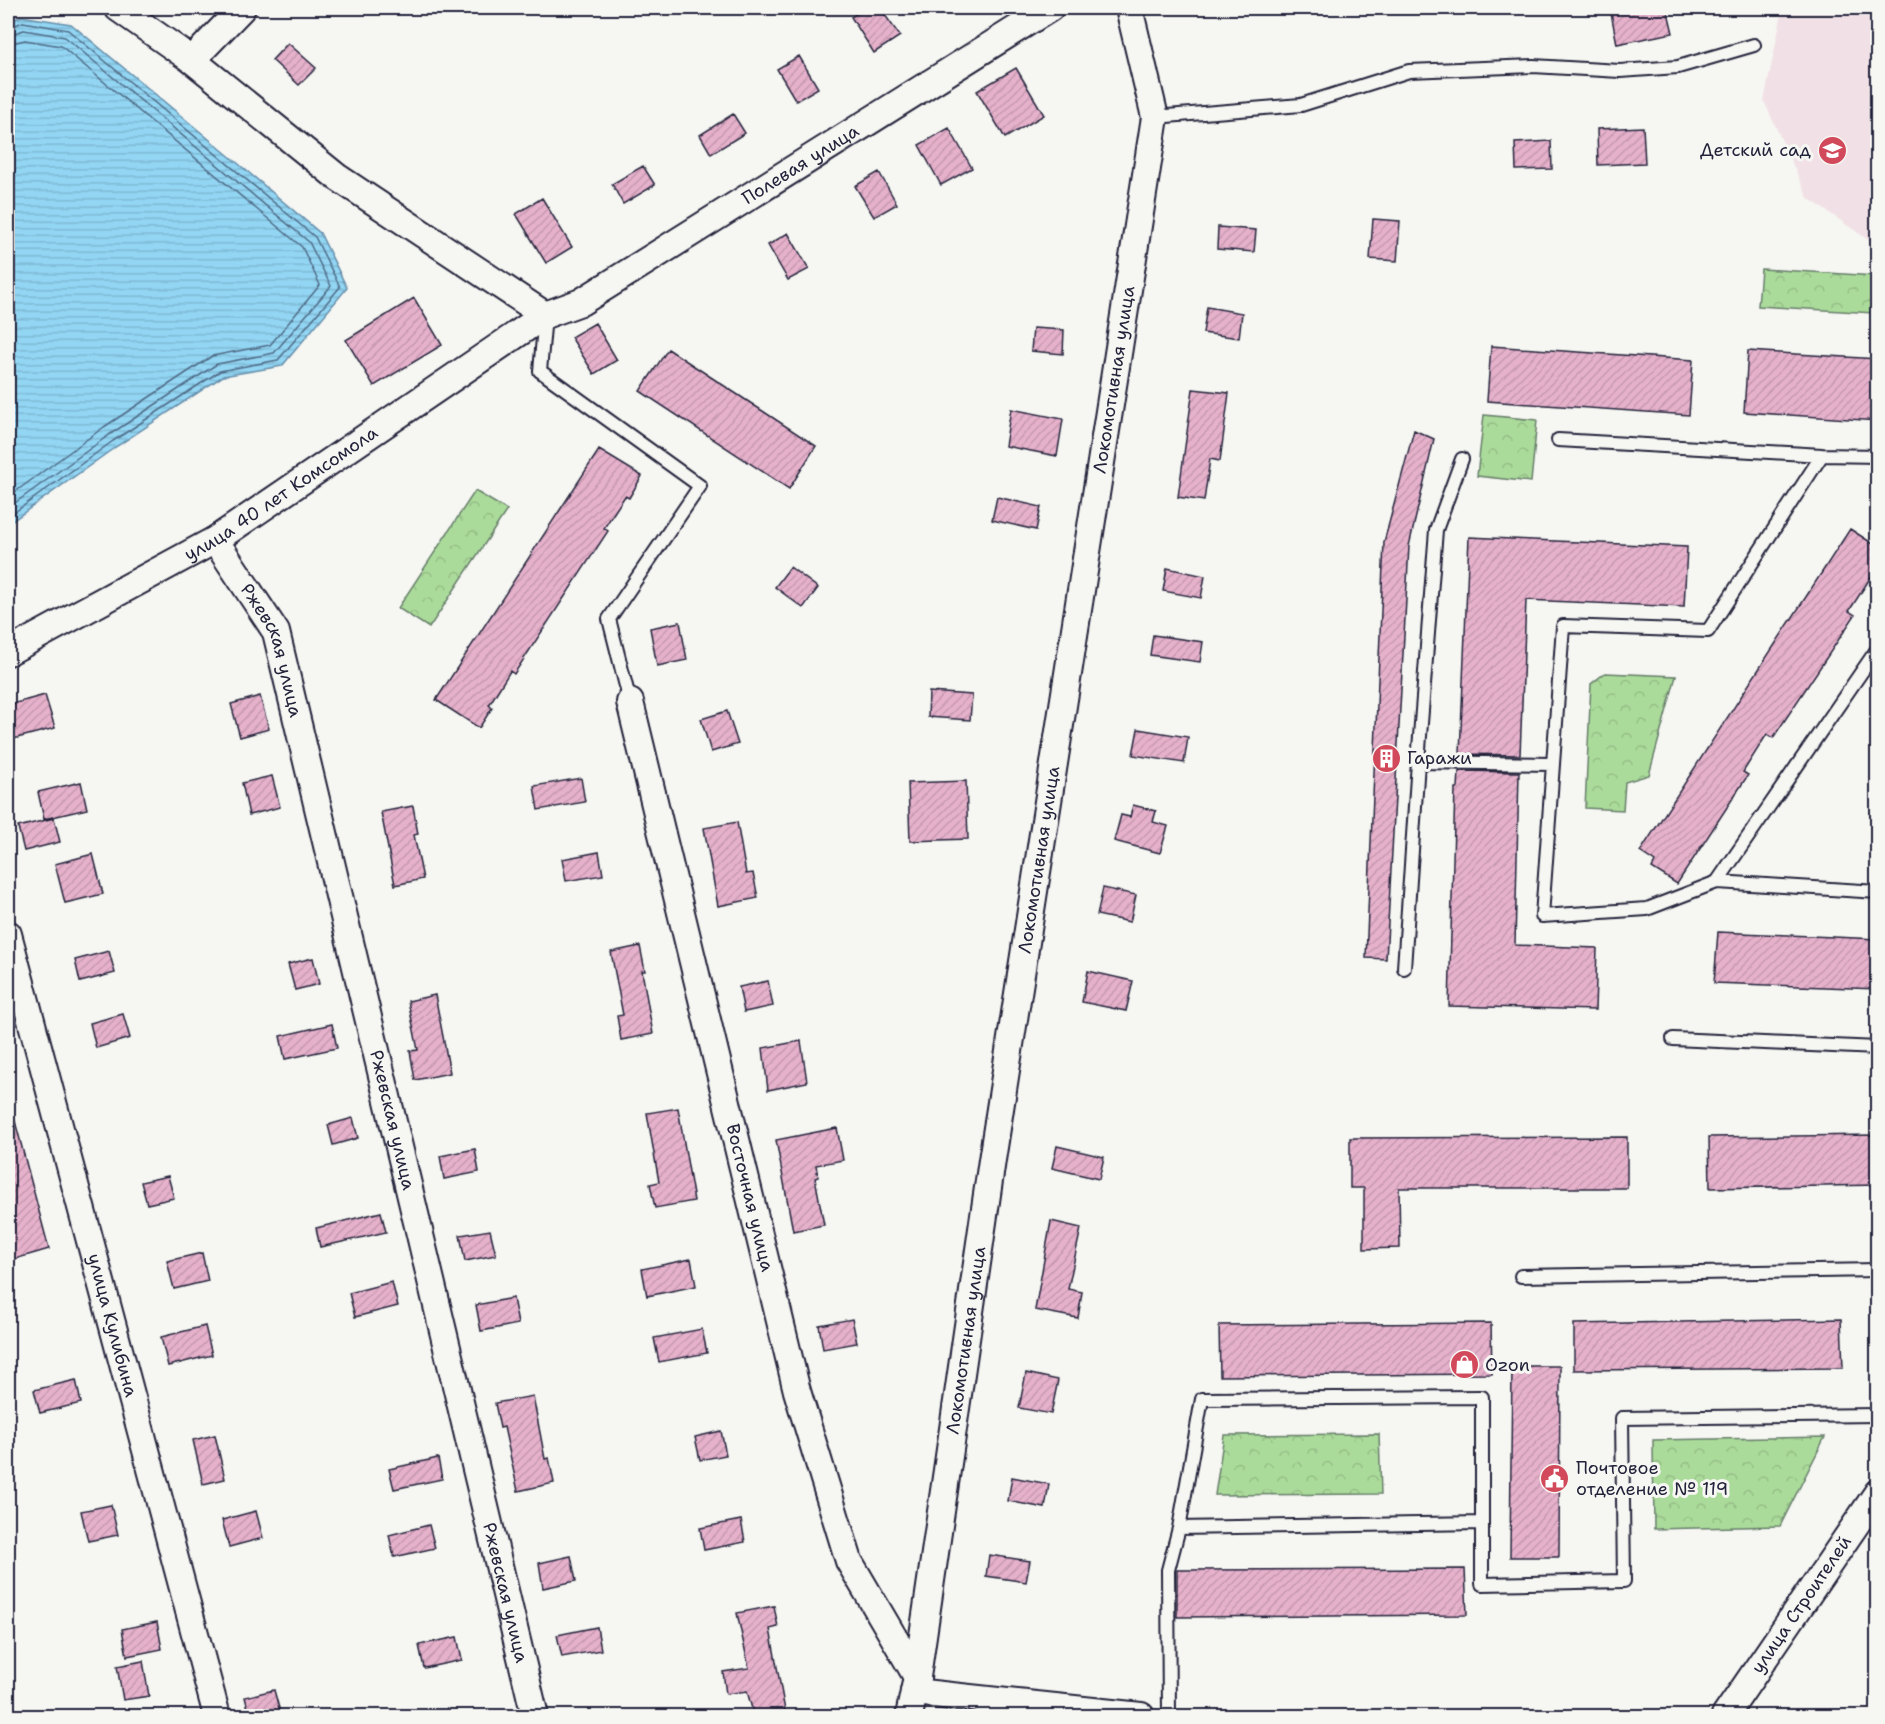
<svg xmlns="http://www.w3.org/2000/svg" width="1885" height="1724" viewBox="0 0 1885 1724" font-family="'Shantell Sans',sans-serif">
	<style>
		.built { fill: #f1e1e6 }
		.park { fill: url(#park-crowns); stroke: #667e6a; stroke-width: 1.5 }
		.water { fill: url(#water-rules); stroke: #658eaa; stroke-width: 1.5 }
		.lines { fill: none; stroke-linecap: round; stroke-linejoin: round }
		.shore { stroke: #4f6a85; stroke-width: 1.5 }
		.building { fill: url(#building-hatch); stroke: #22223b; stroke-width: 1.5 }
		.service-casing { stroke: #22223b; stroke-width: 16 }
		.minor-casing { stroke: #22223b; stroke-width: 30 }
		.service { stroke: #f6f6f2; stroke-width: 12 }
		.minor { stroke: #f6f6f2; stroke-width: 26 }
		.labels { text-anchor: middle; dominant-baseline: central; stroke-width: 6; stroke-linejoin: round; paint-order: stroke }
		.poi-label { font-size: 18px; fill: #22223b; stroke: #f6f6f2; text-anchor: start }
		.street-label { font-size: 18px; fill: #22223b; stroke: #f6f6f2 }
	</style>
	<defs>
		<pattern id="park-crowns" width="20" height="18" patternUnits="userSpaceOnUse" patternTransform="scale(1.5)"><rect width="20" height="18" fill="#abdb9a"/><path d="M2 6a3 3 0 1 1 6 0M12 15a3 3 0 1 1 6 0" fill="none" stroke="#93bc86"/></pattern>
		<pattern id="water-rules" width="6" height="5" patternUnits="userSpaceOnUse" patternTransform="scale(1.5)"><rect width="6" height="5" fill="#92d6f4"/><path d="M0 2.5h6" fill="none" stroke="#7eb7d2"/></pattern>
		<pattern id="building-hatch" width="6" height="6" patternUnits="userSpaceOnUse" patternTransform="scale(1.5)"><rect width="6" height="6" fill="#e6b1cb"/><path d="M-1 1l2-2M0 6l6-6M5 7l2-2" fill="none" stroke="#c598af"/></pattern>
	</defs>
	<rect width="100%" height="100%" fill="#f6f6f2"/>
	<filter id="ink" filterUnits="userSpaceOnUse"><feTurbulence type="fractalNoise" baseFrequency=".0167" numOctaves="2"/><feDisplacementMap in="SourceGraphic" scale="12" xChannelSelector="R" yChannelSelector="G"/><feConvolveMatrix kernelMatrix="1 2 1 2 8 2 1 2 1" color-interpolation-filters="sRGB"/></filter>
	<g filter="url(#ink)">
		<path class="built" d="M1783,8H1877V246L1808,198L1764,101Z"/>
		<path class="park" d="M1761,269L1876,276L1874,313L1758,306Z
			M1484,415L1537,420L1531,482L1477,476Z
			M475,491L507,510L429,628L398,608Z
			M1605,673L1676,676L1649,775L1625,782L1623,810L1585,808L1591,684Z
			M1379,1434L1381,1494L1215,1495L1224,1435Z
			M1825,1437L1780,1526L1654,1529L1653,1440Z"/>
		<path class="water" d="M21,16L71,24L234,160L320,233L347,288L282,366L223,376L117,446L8,524V23Z"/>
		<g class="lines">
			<path class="shore" d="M8,28L23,22L68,30L315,237L340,287L278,360L220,371L113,441L8,517
				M8,35L24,30L65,37L309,242L331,286L274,353L217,364L109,435L8,508
				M8,44L25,40L61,46L302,247L320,285L270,345L212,356L104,427L8,497"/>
		</g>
		<path class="building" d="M865,8H880L900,36L874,53L851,17Z
			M1610,8H1667L1673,33L1617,44Z
			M288,43L316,68L299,85L272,60Z
			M799,56L818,88L796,101L777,69Z
			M1016,68L1044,115L1005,138L977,91Z
			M733,114L745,133L711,154L700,135Z
			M1643,127L1645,163L1598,165L1597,129Z
			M949,128L972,168L941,185L919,145Z
			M1551,141L1552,169L1516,170L1515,143Z
			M643,166L655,185L623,204L612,184Z
			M879,172L897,204L874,217L855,186Z
			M542,198L572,247L546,263L516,214Z
			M1373,219L1400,221L1397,261L1370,259Z
			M1218,227L1256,230L1254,252L1217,249Z
			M788,233L809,269L788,280L768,245Z
			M414,298L442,345L374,386L346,340Z
			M1207,307L1242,313L1239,338L1203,333Z
			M595,323L617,360L594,374L571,337Z
			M1033,328L1064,330L1063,354L1031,351Z
			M1491,346L1693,360L1689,415L1487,401Z
			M668,349L816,446L789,489L640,391Z
			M1748,351L1878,359V421L1744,412Z
			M1193,389L1229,393L1220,461L1210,459L1204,501L1178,497Z
			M1011,409L1063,419L1057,456L1005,446Z
			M1414,430L1434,439L1409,546L1386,959L1366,958L1384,542Z
			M599,450L642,476L629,498L625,496L604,528L608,531L514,674L510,671L489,705L492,708L479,728L436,700Z
			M997,497L1041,507L1036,530L992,520Z
			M1850,529L1878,547V566L1849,611L1855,615L1773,738L1767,734L1743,772L1748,775L1677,884L1652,868L1655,862L1640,852Z
			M1469,537L1687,547L1684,607L1526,600L1520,755L1460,754Z
			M790,567L818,588L803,608L775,587Z
			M1167,568L1205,576L1201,598L1163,591Z
			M680,622L687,660L657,666L650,628Z
			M1153,635L1203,642L1200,662L1150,655Z
			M929,692L972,695L970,720L928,717Z
			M45,695L55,728L13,739L8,718V705Z
			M260,696L269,729L240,737L231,704Z
			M727,711L738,744L711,752L701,719Z
			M1138,729L1188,737L1184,763L1133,755Z
			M1459,771L1519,772L1515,945L1597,948L1595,1010L1449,1006L1455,788H1458Z
			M272,776L280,807L249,815L242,783Z
			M581,778L585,802L538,810L534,786Z
			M966,781L968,839L910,841L908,783Z
			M81,782L87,809L44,819L38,792Z
			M1133,805L1156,811L1153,822L1168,826L1160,853L1114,841L1121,815L1130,817Z
			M413,806L418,834L414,835L423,879L395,885L381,812Z
			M54,818L60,842L24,851L18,827Z
			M737,822L746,874L753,873L758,898L718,906L704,828Z
			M599,852L603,875L566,881L562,859Z
			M93,854L103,894L65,903L55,864Z
			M1103,888L1136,895L1130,922L1097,915Z
			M1718,932L1878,939V989L1714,983Z
			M640,946L645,971H642L653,1034L621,1040L617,1016L623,1015L611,952Z
			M109,951L115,973L80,982L75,960Z
			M313,958L319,984L295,990L288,964Z
			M1088,971L1133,981L1126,1011L1082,1002Z
			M768,981L773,1006L744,1012L739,987Z
			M435,995L450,1073L415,1080L410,1051L418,1050L408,1001Z
			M123,1014L130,1038L96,1048L90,1023Z
			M332,1024L337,1048L285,1059L280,1036Z
			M801,1041L807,1082L768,1090L763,1048Z
			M678,1108L694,1201L655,1208L650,1184L659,1182L647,1113Z
			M353,1118L358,1138L333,1145L328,1125Z
			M15,1121L49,1249L8,1261V1122Z
			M837,1128L843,1160L816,1165L818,1177L815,1178L824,1225L793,1231L776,1140Z
			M1878,1135V1185L1710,1188L1709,1137Z
			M1627,1137V1188H1399L1400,1248L1364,1249V1188H1350V1138Z
			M1057,1146L1104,1157L1099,1179L1052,1168Z
			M475,1149L479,1172L444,1179L440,1156Z
			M168,1176L174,1198L147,1204L141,1182Z
			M381,1212L386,1232L320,1247L316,1228Z
			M1051,1221L1081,1228L1068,1289L1082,1292L1078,1318L1035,1310Z
			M490,1230L496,1255L465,1261L460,1235Z
			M202,1253L208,1281L174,1289L167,1261Z
			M691,1259L696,1286L647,1296L642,1269Z
			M392,1282L398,1306L355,1317L349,1293Z
			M513,1298L518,1324L481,1331L476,1305Z
			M852,1319L857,1343L823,1349L819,1325Z
			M1841,1319L1843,1368L1574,1370V1324Z
			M1491,1323L1492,1374L1220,1376L1219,1325Z
			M205,1326L212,1355L168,1366L161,1337Z
			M702,1329L707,1353L659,1362L654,1338Z
			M1512,1366H1560L1559,1557H1510Z
			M1026,1373L1058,1380L1051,1414L1019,1408Z
			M76,1380L81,1403L40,1413L34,1390Z
			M533,1396L545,1459L549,1458L554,1483L518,1491L504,1427L500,1428L495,1403Z
			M721,1431L726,1455L700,1460L695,1437Z
			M215,1435L225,1479L203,1484L193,1440Z
			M438,1458L442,1479L394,1489L389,1469Z
			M1012,1477L1049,1484L1045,1508L1008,1501Z
			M111,1505L118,1535L88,1541L81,1511Z
			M256,1511L263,1538L229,1547L222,1520Z
			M741,1520L745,1542L704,1550L700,1528Z
			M429,1525L435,1548L394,1557L389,1535Z
			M989,1555L1030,1561L1026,1582L986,1576Z
			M571,1556L576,1581L543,1588L539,1563Z
			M1465,1569L1467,1615L1177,1617V1570Z
			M774,1606L778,1627L770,1629L786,1716H754L747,1691L726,1694L723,1672L749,1668L737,1613Z
			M157,1622L162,1649L127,1656L122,1629Z
			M597,1627L601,1650L562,1657L557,1635Z
			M457,1637L462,1660L424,1668L419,1645Z
			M143,1661L149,1696L123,1700L117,1666Z
			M274,1690L280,1712L261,1716H250L245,1697Z"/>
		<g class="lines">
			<defs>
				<path id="service" d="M1155,117L1301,105L1409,71L1533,66L1620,71L1678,67L1754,45
					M545,316L540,371L700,486L609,619L630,702
					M1558,440L1822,455L1878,456
					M1878,648L1717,882L1878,892
					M1418,762L1553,764
					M1717,882L1647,909L1542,916L1563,626L1708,631L1822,455
					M1404,968L1418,762L1436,530L1462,459
					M1673,1039L1878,1048
					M1521,1276L1878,1270
					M1179,1528L1202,1399L1482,1397V1584L1624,1581L1622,1418L1878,1415
					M1169,1716L1168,1570L1179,1528L1482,1523"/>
				<g id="minor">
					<path d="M118,8L192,60L337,177L545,315"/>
					<path d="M192,60L242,8"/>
					<path id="s1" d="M215,540L276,632L535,1716"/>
					<path id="s2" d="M8,652L215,540L545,315L581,302L1050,8"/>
					<path id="s3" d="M630,702L797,1391L849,1561L917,1677"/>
					<path id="s4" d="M8,934L217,1716"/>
					<path d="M914,1692L1141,1716"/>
					<path id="s5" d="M909,1716L917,1677L992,1160L1155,117L1129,8"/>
					<path id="s6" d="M1725,1716L1878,1492"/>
				</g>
			</defs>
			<use href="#service" class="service-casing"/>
			<use href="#minor" class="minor-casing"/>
			<use href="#service" class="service"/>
			<use href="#minor" class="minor"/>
		</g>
	</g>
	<defs>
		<symbol id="school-disc" viewBox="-11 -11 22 22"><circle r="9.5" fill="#d1495b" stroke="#f6f6f2"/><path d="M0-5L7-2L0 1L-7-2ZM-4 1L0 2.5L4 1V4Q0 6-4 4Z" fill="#fff"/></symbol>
		<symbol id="building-disc" viewBox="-11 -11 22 22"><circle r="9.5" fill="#d1495b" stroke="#f6f6f2"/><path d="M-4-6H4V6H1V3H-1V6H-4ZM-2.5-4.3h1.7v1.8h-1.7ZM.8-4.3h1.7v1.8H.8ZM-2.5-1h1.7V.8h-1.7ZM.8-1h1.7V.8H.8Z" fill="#fff"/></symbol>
		<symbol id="shop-disc" viewBox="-11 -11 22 22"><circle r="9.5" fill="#d1495b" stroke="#f6f6f2"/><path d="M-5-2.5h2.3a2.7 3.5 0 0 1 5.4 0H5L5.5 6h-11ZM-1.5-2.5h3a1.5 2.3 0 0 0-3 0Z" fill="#fff"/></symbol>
		<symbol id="civic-disc" viewBox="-11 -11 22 22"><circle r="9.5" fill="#d1495b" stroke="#f6f6f2"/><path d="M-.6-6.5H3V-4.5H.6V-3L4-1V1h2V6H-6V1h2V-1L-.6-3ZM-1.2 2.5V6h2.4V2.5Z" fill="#fff"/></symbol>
	</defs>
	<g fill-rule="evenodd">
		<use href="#school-disc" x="1816" y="134" width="33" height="33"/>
		<use href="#building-disc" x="1370" y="742" width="33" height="33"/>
		<use href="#shop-disc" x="1448" y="1348" width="33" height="33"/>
		<use href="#civic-disc" x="1538" y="1462" width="33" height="33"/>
	</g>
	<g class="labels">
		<g class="poi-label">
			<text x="1811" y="150" text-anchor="end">Детский сад</text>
			<text x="1407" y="758">Гаражи</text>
			<text x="1485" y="1365">Ozon</text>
			<text x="1576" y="1468">Почтовое<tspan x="1576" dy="21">отделение № 119</tspan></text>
		</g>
		<g class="street-label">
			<text stroke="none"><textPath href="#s2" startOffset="932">Полевая улица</textPath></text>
			<text stroke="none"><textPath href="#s5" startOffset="1352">Локомотивная улица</textPath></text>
			<text stroke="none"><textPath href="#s2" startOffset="316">улица 40 лет Комсомола</textPath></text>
			<text stroke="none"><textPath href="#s1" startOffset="126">Ржевская улица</textPath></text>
			<text stroke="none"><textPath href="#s5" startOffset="866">Локомотивная улица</textPath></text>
			<text stroke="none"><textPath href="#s1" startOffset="612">Ржевская улица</textPath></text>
			<text stroke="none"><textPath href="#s3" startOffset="510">Восточная улица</textPath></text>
			<text stroke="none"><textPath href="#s4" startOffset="405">улица Кулибина</textPath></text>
			<text stroke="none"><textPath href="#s5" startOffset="380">Локомотивная улица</textPath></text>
			<text stroke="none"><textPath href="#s1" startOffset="1098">Ржевская улица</textPath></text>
			<text stroke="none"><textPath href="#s6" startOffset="135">улица Строителей</textPath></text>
		</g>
	</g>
	<rect width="1885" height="1724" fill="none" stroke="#f6f6f2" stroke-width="30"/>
	<rect x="15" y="15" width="1855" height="1694" fill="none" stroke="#22223b" stroke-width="2" filter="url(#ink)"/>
</svg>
